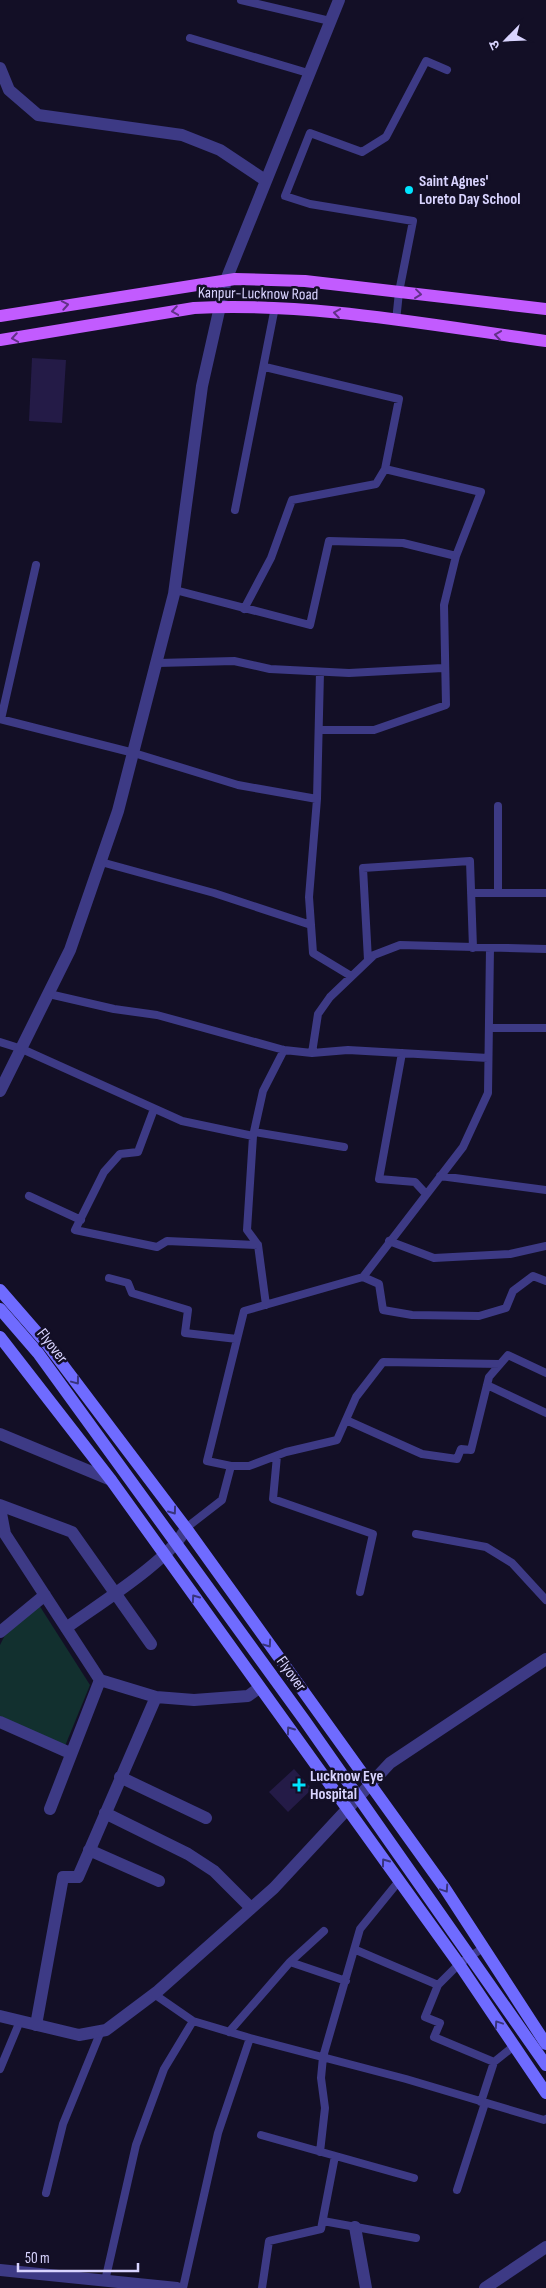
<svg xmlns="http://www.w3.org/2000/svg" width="546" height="2288" viewBox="0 0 546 2288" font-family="'Sofia Sans Condensed','Noto Sans Devanagari',sans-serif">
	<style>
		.green { fill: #12302f }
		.building { fill: #241b47 }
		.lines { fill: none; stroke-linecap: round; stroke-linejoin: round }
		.service { stroke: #3d3a85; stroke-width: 8 }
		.minor { stroke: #3d3a85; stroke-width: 12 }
		.secondary { stroke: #6f6bff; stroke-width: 12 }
		.primary { stroke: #c25bff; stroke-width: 12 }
		.secondary-bridge { stroke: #6f6bff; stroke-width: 12 }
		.oneway { stroke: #623188 }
		.oneway2 { stroke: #38347d }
		.poi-dot { fill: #00e5ff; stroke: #130f26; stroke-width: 2 }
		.labels { text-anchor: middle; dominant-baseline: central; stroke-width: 5; stroke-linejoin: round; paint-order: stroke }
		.poi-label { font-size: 16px; font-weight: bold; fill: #d9d4ff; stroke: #130f26; text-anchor: start }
		.street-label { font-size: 16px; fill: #d9d4ff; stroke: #130f26 }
	</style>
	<rect width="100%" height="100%" fill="#130f26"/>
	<path class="green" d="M39,1605L90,1685L65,1746L0,1716V1645L5,1635Z"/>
	<path class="building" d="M32,358L66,360L62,423L29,421Z
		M294,1769L312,1789L288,1812L269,1792Z"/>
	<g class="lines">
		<path class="service" d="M241,0L330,21
			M190,38L308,73
			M396,321L399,292L413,221L310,204L285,196L310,133L362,152L386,137L426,61L447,70
			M265,367L399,399L385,469L481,492L456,556L444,605L446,705L374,730H320
			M235,510L275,307
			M175,590L310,625L329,541L403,543L456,556
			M244,609L271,558L292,500L376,484L385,469
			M158,663L234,661L270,669L349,673L443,668
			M0,719L134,753L238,785L317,799L309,897L313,953L351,976
			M1,719L36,565
			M317,799L320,672
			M101,862L214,893L311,925
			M471,893H546
			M498,893V806
			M368,960L363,868L470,861L473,948
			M49,994L114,1009L157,1015L284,1050L312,1053L348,1050L488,1058
			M489,1028H546
			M0,1042L22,1049L182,1121L253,1136
			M312,1053L318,1014L330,997L374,955L400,945L546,949
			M402,1053L379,1179L415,1182L426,1194
			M154,1109L138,1152L120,1154L104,1172L75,1230L157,1247L167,1241L258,1245
			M254,1132L344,1147
			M440,1176L546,1190
			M29,1196L81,1220
			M389,1241L434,1258L510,1254L546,1246
			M363,1277L379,1284L383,1310L412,1315L479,1316L506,1308L513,1291L533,1276L546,1281
			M109,1278L128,1283L132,1293L188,1310L185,1333L237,1339
			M266,1305L258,1245L247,1230L253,1136L263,1091L284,1050
			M487,1385L546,1413
			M346,1420L422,1454L457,1459L461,1449L471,1450L489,1377L508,1355L546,1373
			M277,1456L273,1499L373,1534L360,1592
			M231,1466H249L286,1452L337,1440L356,1397L383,1362L500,1364
			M186,1528L222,1500L231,1466L207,1461L244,1311L363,1277L463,1147L488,1093L490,948
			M416,1534L486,1547L512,1563L546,1600
			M483,1948L459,1964L438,1985L425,2017L440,2023L434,2037L494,2062
			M356,1950L438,1985
			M290,1962L346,1981
			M154,1994L193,2021L250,2038L406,2079L544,2120L546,2119
			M229,2032L290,1962L324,1931
			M0,2069L20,2021
			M481,2102L494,2062L514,2046
			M261,2135L414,2178
			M320,2152L325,2108L321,2078L323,2057L360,1929L399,1881
			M457,2190L485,2103
			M46,2193L63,2124L101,2031
			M323,2221L416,2238
			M105,2281L136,2145L164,2069L193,2021
			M183,2288L218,2133L250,2038
			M262,2288L269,2241L321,2229L335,2156"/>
		<path class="minor" d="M0,68L9,90L38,115L182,135L220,150L265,180
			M0,1091L70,950L118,811L174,594L202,386L226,280L339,0
			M0,1434L111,1480
			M0,1505L72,1532L151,1644
			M0,1508L5,1534L100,1680L50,1809
			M66,1628C96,1606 172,1559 186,1528
			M0,1632L45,1595
			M100,1680L156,1697L194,1700L248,1696L259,1688
			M0,1722L70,1753
			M120,1777L206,1818
			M105,1813L188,1854L214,1871L251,1908
			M89,1850L159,1881
			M0,2016L79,2035L106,2030L158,1991L274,1888L390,1763L546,1659
			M36,2025L63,1877H78L156,1697
			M355,2227L366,2288
			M0,2270L177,2288
			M485,2288L546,2247"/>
		<path class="secondary" d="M0,1290L47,1344L186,1528L444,1887L546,2044
			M0,1337L111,1480L459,1964L546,2093"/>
		<path class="primary" d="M0,316L235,279L305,281L546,309
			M0,340L194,308C312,302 429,325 546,341"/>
		<path class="secondary-bridge" d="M0,1309L38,1353L305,1721L546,2065"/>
	</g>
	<defs><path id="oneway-chevron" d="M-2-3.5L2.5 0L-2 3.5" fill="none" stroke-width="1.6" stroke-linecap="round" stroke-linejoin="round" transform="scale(1.25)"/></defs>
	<g class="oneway">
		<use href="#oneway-chevron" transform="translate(418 294) rotate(7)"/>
		<use href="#oneway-chevron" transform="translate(65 305) rotate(-10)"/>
		<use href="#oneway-chevron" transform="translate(175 311) rotate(171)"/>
		<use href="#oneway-chevron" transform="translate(337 313) rotate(-172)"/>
		<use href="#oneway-chevron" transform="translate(498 335) rotate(-172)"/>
		<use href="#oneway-chevron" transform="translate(15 338) rotate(171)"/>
	</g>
	<g class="oneway2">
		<use href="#oneway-chevron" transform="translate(76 1381) rotate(53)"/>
		<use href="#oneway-chevron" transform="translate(173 1511) rotate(54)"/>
		<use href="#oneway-chevron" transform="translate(195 1598) rotate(-125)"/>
		<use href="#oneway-chevron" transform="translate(268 1644) rotate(55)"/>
		<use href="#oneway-chevron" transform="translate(290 1730) rotate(-126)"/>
		<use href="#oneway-chevron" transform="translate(385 1862) rotate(-126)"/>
		<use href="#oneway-chevron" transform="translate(445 1889) rotate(56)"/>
		<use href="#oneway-chevron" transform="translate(498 2024) rotate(-124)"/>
	</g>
	<g class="poi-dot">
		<circle cx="409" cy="190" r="5"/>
		<path d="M296.5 1777.5h5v5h5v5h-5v5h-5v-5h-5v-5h5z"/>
	</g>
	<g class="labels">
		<g class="poi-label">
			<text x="419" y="181">Saint Agnes'<tspan x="419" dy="18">Loreto Day School</tspan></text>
			<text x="310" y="1776">Lucknow Eye<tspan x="310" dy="18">Hospital</tspan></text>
		</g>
		<g class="street-label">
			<text transform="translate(258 294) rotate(1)">Kanpur-Lucknow Road</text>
			<text transform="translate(52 1346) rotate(52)">Flyover</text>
			<text transform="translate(291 1674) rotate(54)">Flyover</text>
		</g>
	</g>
	<g transform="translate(506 40) rotate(246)" stroke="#130f26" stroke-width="4" paint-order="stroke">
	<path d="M0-4L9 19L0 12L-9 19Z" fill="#d9d4ff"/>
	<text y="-8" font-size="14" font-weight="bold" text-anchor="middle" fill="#d9d4ff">उ</text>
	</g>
	<path d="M18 2263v8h120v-8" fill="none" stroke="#d9d4ff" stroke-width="2.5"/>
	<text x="25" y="2263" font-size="15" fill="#d9d4ff" stroke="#130f26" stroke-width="4" paint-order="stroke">50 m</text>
</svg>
